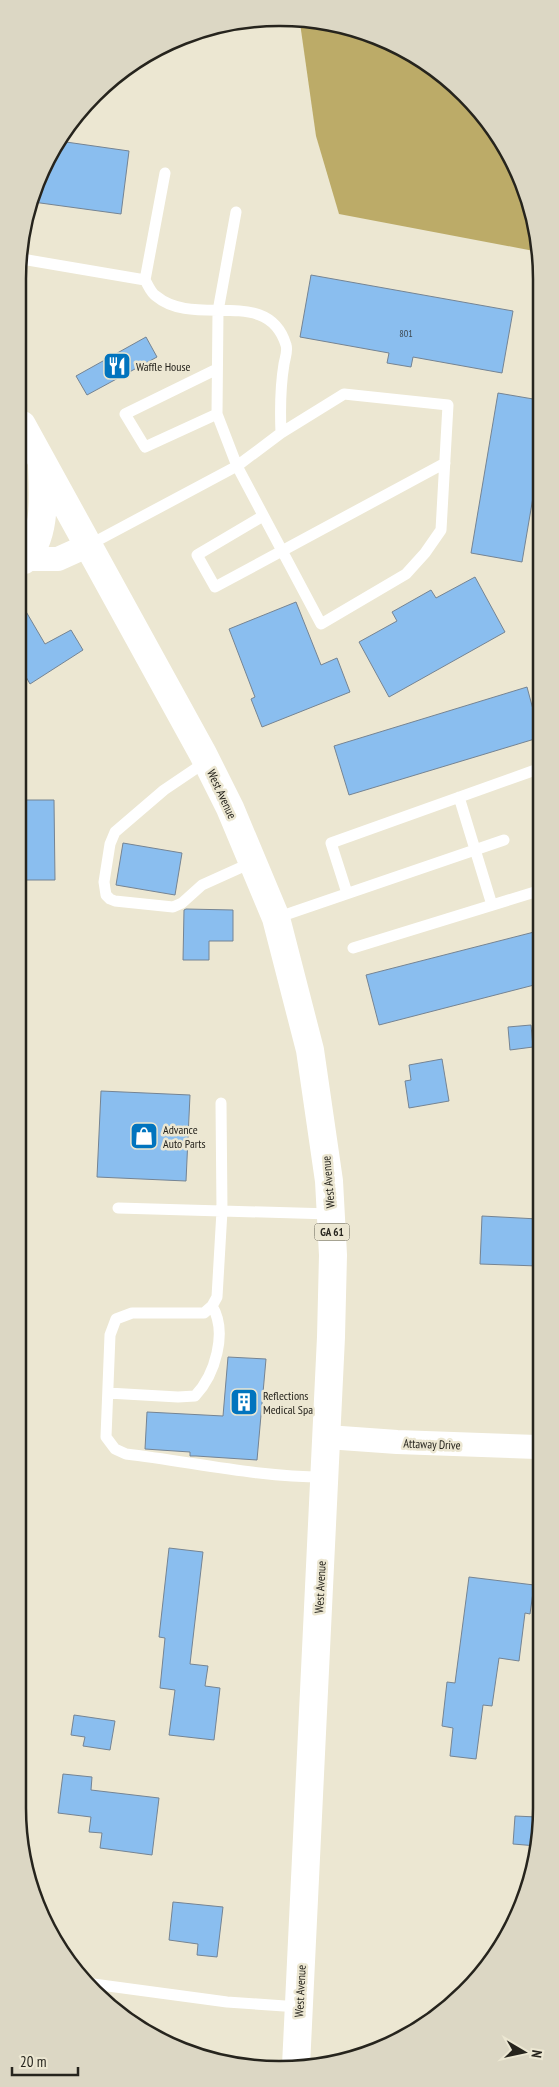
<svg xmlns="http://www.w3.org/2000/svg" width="559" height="2087" viewBox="0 0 559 2087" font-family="'PT Sans Narrow',sans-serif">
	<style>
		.forest { fill: #bcab68 }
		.building { fill: #8abeef; stroke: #758493 }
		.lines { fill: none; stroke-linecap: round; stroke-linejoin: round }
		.service { stroke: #fff; stroke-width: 11 }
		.minor { stroke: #fff; stroke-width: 24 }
		.primary { stroke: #fff; stroke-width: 28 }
		.labels { text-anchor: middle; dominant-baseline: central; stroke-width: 5; stroke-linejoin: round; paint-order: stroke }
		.number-label { font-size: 10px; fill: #3f4a52 }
		.shield { fill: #ece7d2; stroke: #615e53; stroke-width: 1 }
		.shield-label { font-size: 11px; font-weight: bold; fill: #26241d }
		.poi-label { font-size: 12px; fill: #26241d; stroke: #ece7d2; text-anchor: start }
		.street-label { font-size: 12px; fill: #26241d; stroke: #ece7d2 }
		.rim { fill: none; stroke: #26241d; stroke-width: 2.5 }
	</style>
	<rect width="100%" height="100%" fill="#ece7d2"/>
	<path class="forest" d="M330,22L410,52L476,107L521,179L539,252L339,214L316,136L300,23Z"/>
	<path class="building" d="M59,141L129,151L121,214L33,202Z
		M311,275L513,311L502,373L413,357L411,367L387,363L389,353L300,337Z
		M146,337L157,357L87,395L76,376Z
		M498,393L539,400V462L522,562L471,553Z
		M475,577L505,632L389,697L359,642L397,621L392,612L431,590L436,598Z
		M296,602L321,665L337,658L350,692L262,727L251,699L255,697L229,629Z
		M21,603L45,644L71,630L83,650L30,684L21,668Z
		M527,687L538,728V738L349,795L334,746Z
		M21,800H54L55,880H20Z
		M123,843L182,853L175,895L116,885Z
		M186,909L233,910V941H209V960H183L184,910Z
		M538,931V984L379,1025L366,975Z
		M531,1025L533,1047L510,1050L508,1027Z
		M442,1059L449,1101L409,1108L405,1081L411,1080L409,1065Z
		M101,1091L190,1095L186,1181L97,1177Z
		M482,1216L538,1219V1266L480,1264Z
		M228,1357L266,1359L257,1460L196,1456H190V1452L145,1449L147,1412L223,1416Z
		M169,1548L203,1552L190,1664L208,1666L205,1686L220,1688L214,1740L169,1735L175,1690L160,1688L165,1638L159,1637Z
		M469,1577L534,1585L530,1614L525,1613L519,1661L499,1658L492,1706L483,1705L476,1759L450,1756L453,1728L442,1726L447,1682L455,1683Z
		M74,1715L115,1721L110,1750L83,1746L85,1737L71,1735Z
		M63,1774L92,1777L91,1790L159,1798L152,1855L100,1848L102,1833L89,1832L91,1817L58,1813Z
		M515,1816L537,1817V1846L513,1844Z
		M173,1902L223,1907L217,1957L197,1955L198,1944L169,1940Z"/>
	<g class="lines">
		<path class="service" d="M22,259L145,280C148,285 151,293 156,296C195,329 268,285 286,345C288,351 285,358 284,364C280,388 280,409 281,433L344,394L448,405L441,530L425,553L406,574L321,624L237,466L217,414L218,311L236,212
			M145,280L165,173
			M217,414L145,447L125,414L217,369
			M263,516L197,555L215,587L445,463
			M89,545L237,466L281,433
			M207,761L164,790L115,832L110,844L104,882L106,895L110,899L115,901L173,907L182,903L202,885L253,862
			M459,797L492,905
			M347,893L331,843L538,769
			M276,918L504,840
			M353,948L538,891
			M221,1103L222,1211L217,1297L212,1306L204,1313H132L116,1319L110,1335L106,1437L115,1449L126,1454C193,1462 257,1477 324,1477
			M118,1208L331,1214
			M108,1393L178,1397L195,1396C215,1375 228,1332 212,1306
			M86,1983L227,2002L299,2007"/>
		<path class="minor" d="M21,559H58L89,545
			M327,1437L397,1442L537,1447"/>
		<path class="primary" d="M22,425L203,754L230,808L276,918L310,1050L329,1181L333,1255L331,1337L296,2066
			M24,560C47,536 43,495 42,465"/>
	</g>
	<defs>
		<symbol id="restaurant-square" viewBox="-11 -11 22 22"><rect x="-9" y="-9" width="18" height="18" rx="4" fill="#0174be" stroke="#ece7d2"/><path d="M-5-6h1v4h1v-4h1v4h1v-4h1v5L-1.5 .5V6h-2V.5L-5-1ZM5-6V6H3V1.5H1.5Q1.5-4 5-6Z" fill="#fff"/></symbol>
		<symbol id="shop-square" viewBox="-11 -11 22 22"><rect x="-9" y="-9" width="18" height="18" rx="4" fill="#0174be" stroke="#ece7d2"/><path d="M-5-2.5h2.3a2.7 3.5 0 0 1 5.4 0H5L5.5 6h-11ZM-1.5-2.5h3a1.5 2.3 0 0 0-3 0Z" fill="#fff"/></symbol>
		<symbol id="building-square" viewBox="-11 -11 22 22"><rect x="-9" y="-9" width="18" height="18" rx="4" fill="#0174be" stroke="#ece7d2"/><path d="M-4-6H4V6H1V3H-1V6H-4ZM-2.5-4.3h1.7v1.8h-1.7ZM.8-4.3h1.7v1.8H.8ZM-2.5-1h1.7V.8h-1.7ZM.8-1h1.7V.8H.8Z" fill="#fff"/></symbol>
	</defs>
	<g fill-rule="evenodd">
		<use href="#restaurant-square" x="101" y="350" width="32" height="32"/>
		<use href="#shop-square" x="128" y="1120" width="32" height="32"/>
		<use href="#building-square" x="228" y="1386" width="32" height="32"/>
	</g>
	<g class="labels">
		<g class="number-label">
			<text x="406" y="333">801</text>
		</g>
		<rect class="shield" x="314.5" y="1223.5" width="35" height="17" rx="4"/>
		<g class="shield-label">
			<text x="332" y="1232">GA 61</text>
		</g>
		<g class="poi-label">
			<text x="136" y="366">Waffle House</text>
			<text x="163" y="1129">Advance<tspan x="163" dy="14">Auto Parts</tspan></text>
			<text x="263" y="1395">Reflections<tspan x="263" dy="14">Medical Spa</tspan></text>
		</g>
		<g class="street-label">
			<text transform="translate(222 794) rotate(65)">West Avenue</text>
			<text transform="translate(328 1182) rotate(-95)">West Avenue</text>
			<text transform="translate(432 1444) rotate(2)">Attaway Drive</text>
			<text transform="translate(320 1587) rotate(-87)">West Avenue</text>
			<text transform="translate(300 1991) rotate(-87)">West Avenue</text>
		</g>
	</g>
	<path d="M0 0H559V2087H0ZM279 26H280A253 253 0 0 1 533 279V1808A253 253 0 0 1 280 2061H279A253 253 0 0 1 26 1808V279A253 253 0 0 1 279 26Z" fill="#dcd7c4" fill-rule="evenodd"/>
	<path class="rim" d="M279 26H280A253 253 0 0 1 533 279V1808A253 253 0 0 1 280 2061H279A253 253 0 0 1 26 1808V279A253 253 0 0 1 279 26Z"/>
	<g transform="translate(524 2052) rotate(99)" stroke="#ece7d2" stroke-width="4" paint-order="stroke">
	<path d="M0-4L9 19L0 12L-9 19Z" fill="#26241d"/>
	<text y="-8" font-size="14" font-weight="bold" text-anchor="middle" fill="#26241d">N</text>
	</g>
	<path d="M12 2067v8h66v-8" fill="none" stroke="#26241d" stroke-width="2.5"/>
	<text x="20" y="2067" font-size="15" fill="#26241d" stroke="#ece7d2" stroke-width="4" paint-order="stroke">20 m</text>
</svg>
